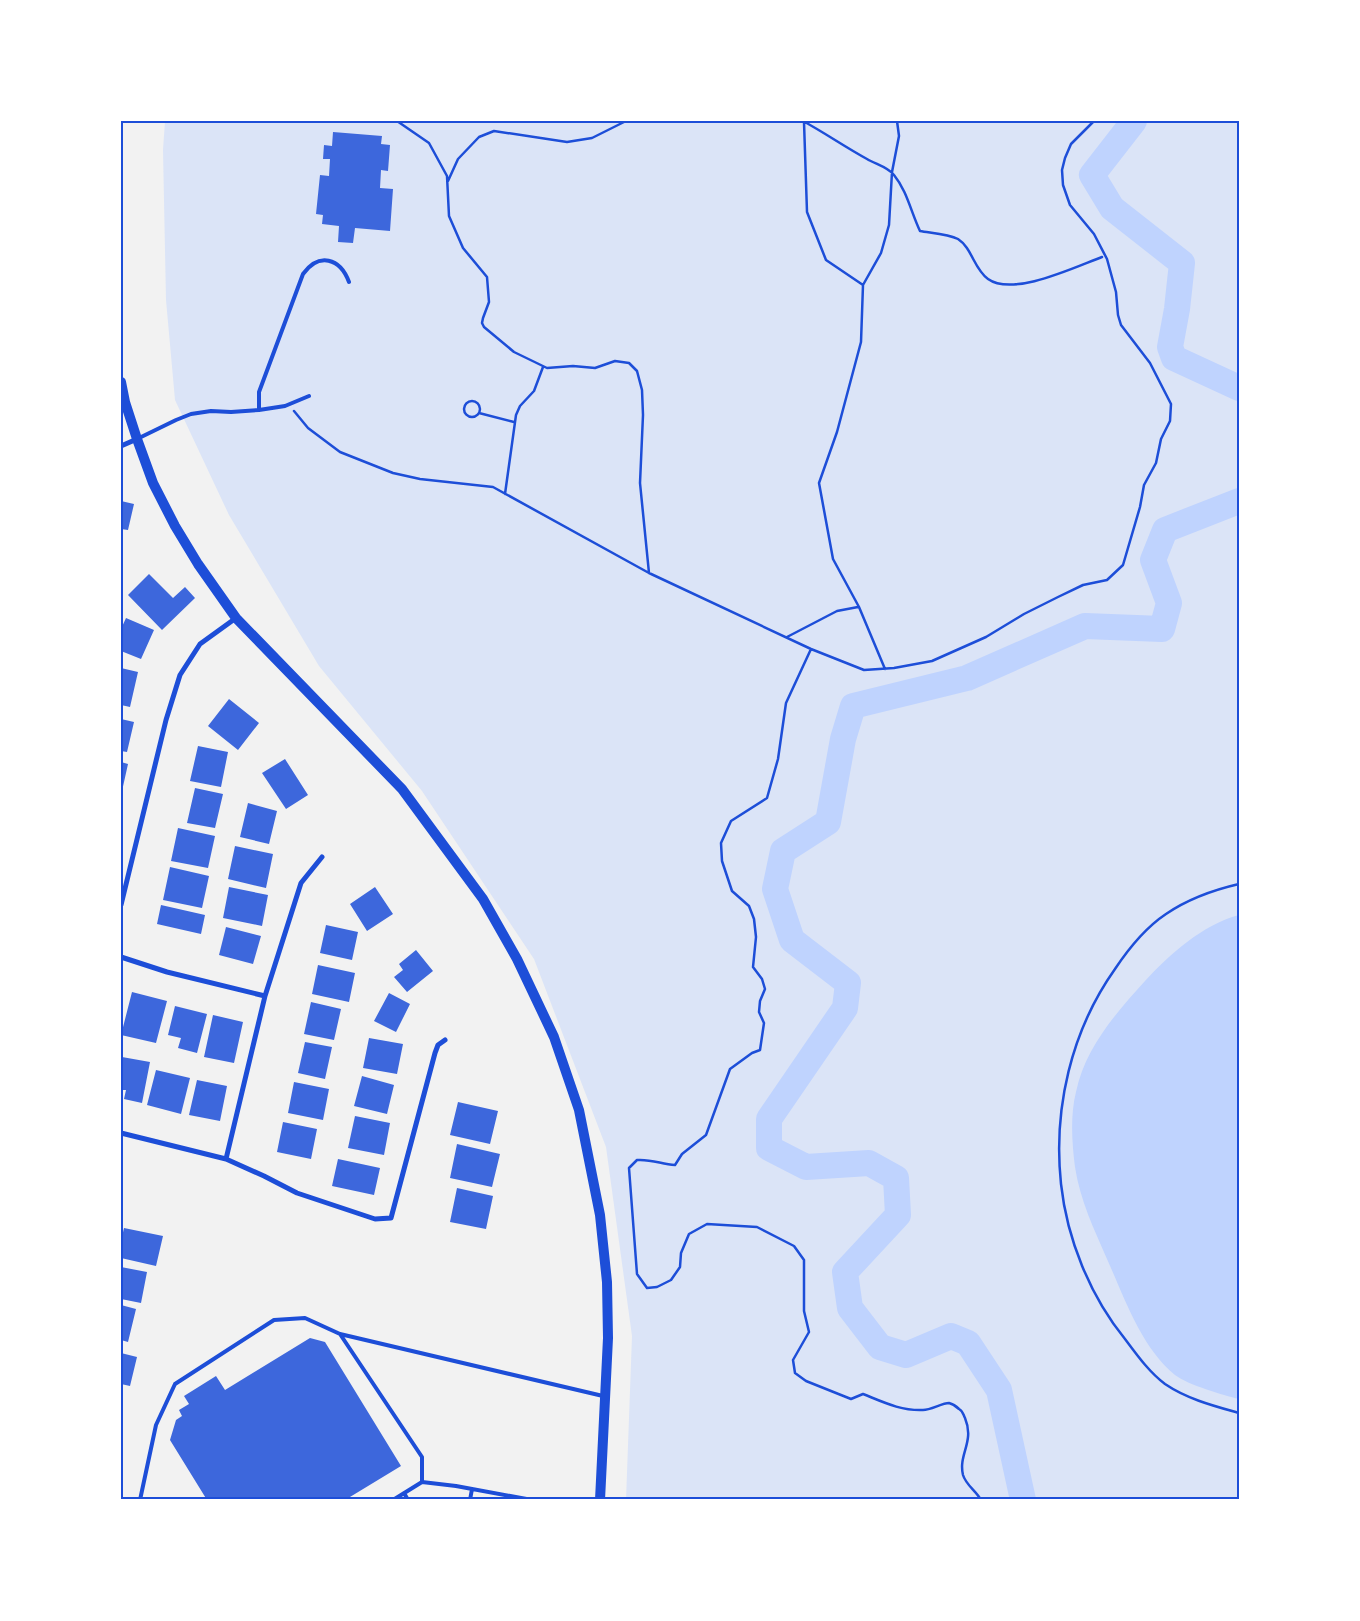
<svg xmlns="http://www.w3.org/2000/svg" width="1360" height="1621" viewBox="0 0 1360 1621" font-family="'PT Sans Narrow',sans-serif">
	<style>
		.green { fill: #dbe4f7 }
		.water { fill: #bfd3fe }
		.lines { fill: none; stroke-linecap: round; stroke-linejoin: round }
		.river { stroke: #bfd3fe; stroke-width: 26 }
		.building { fill: #3d67dc }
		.path { stroke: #1d4ed8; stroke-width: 2.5 }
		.service { stroke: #1d4ed8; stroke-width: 4 }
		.minor { stroke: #1d4ed8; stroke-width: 5 }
		.secondary { stroke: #1d4ed8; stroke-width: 10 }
		.neatline { fill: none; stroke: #1d4ed8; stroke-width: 2 }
	</style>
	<rect width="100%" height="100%" fill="#f2f2f2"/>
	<path class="green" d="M165,121H1239V1500H626L632,1336L606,1147L534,959L422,791L319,666L229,515L175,400L166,300L163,150Z"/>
	<path class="water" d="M1239,915V1399C1223,1395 1188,1385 1175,1375C1141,1347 1125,1299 1107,1259C1094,1229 1080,1200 1075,1167C1072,1143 1070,1116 1076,1092C1085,1048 1116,1013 1145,981C1170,954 1202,925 1239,915Z"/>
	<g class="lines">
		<path class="river" d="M1134,121L1092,175L1112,208L1182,263L1177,309L1170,347L1174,358L1239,388
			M1023,1500L999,1390L968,1343L951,1336L906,1355L880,1347L850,1308L845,1272L898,1215L896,1178L869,1163L806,1167L769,1148V1119L845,1008L848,983L792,940L775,889L783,851L828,822L843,739L853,706L967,678L1085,626L1162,629L1169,603L1153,560L1165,530L1239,501"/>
	</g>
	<path class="building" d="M333,132L382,136L381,144L390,145L388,171L381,170L380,188L393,189L390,231L355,228L353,243L338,242L339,226L322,224L323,215L316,214L320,175L329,176L330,159H323L324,145L332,146Z
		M121,501L134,504L128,530L121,529Z
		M149,574L173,598L185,587L195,598L162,630L128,595Z
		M126,618L154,630L141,659L121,651V629Z
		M121,668L138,672L130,707L121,705Z
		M229,699L259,723L238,750L208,726Z
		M121,719L134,722L127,752L121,751Z
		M198,746L228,752L221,787L190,781Z
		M285,759L308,795L286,809L262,773Z
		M121,762L128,764L122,791H121Z
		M195,788L223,794L215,828L187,823Z
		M248,803L277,811L269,844L240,837Z
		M178,828L215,836L208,868L171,861Z
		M235,846L273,854L266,888L228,879Z
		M170,867L209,876L202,908L163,900Z
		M229,887L268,895L262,926L223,918Z
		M375,887L393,914L367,931L350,904Z
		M161,905L205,915L201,934L157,924Z
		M326,925L358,932L352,960L320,953Z
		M226,927L261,936L253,964L219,955Z
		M416,950L433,971L407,992L394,977L403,970L399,964Z
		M318,965L355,973L349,1002L312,994Z
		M132,992L167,1001L156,1043L121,1035Z
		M389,993L410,1004L396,1032L374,1021Z
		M311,1002L341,1009L334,1040L304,1034Z
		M175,1006L207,1014L197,1053L178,1048L181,1038L168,1035Z
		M213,1015L243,1022L234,1063L204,1057Z
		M369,1038L403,1044L397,1074L363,1068Z
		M305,1042L332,1047L325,1079L298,1073Z
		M122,1057L150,1062L142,1103L124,1099L126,1090H121Z
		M156,1070L190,1078L181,1114L147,1105Z
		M362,1076L394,1085L387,1114L354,1106Z
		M197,1080L227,1086L220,1121L189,1115Z
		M294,1082L329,1089L323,1120L288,1113Z
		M458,1102L498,1111L490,1144L450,1135Z
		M355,1116L390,1123L384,1155L348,1148Z
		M283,1122L317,1129L311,1159L277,1152Z
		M457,1144L500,1154L492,1187L450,1178Z
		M338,1159L380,1168L374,1195L332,1186Z
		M457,1188L493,1196L486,1229L450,1222Z
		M124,1228L163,1236L156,1266L121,1258V1241Z
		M121,1267L147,1272L141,1303L121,1299Z
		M121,1305L136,1309L128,1342L121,1340Z
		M310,1338L325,1342L401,1466L345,1500H207L170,1440L176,1420L182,1416L179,1410L189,1404L184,1396L216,1376L225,1390Z
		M121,1353L137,1357L130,1386L121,1384Z"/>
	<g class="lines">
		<path class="path" d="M397,121L429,143L447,176L449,216L463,248L487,277L489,302L483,318L482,323L484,327L514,352L547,368L573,366L595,368L615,361L629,363L637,371L642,390L643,415L640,483L649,573L811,649L864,670L894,668L932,661L986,637L1024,614L1058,597L1083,585L1107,580L1123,565L1140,507L1144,485L1156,463L1161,439L1170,421L1171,404L1150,363L1121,325L1118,315L1116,292L1107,259L1094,234L1070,205L1063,185L1062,170L1065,158L1071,144L1094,121
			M803,121C825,133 845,147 867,159C875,164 888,167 894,175C907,191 911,212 920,231C931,233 948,234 958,239C972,248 974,269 988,279C1013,297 1075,267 1102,257
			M804,122L807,212L826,260L863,285
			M448,181L458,159L479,137L494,131L567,142L592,138L626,121
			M464 409a8 8 0 1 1 16 0a8 8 0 1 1-16 0Z
			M294,411L308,428L340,452L393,473L420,479L493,487L649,573
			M479,413L514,422
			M505,494L516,415L520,406L534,391L543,367
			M787,637L837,611L858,607
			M811,649L786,703L778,759L767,798L731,821L721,843L722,861L732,891L749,906L754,919L756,937L753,967L762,979L765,989L760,1001L759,1012L764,1023L760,1050L752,1053L730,1069L706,1135L682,1154L675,1165C661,1164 652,1159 637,1160L629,1168L637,1274L647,1288L657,1287L671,1280L680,1267L681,1253L689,1234L707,1224L757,1227L794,1246L804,1260V1311L809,1332L793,1360L795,1373L806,1381L851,1399L863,1394C883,1402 901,1411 923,1410C931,1410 942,1403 949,1403C953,1404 956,1406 959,1409C963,1411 963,1414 965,1418C975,1442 958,1454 963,1475C966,1485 976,1491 981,1500
			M885,669L859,607L833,559L819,483L837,432L861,342L863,285L881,253L889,225L892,172L899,136L897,121
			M1239,884C1213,890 1188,899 1166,914C1145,928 1129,948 1115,969C1071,1031 1053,1109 1061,1184C1067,1239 1090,1296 1125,1339C1137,1355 1149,1372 1165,1384C1187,1399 1214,1406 1239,1413"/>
		<path class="service" d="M309,396L285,406L259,410V392L303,274C319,252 340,258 349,282
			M137,439L176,420L191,414L211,411L231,412L259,410
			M340,1334L603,1396
			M404,1493L408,1500
			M140,1500L156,1425L175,1384L274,1320L305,1318L340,1334L422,1457V1482
			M393,1500L422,1482L456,1486L532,1500
			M470,1500L472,1489"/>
		<path class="minor" d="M121,446L137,439
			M121,905L166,720L180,675L200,644L236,618
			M121,957L167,972L265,996
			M121,1133L226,1159L264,1176L297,1193L375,1219L391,1218L435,1053L438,1045L445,1040
			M226,1159L265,996L301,883L322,857"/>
		<path class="secondary" d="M121,382L125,402L137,439L153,483L175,526L198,564L236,618L402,789L483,899L517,959L554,1037L579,1110L600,1215L607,1282L608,1338L600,1500"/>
	</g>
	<rect width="1360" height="1621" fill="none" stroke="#ffffff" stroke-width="245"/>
	<rect x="122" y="122" width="1116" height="1376" class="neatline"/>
</svg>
